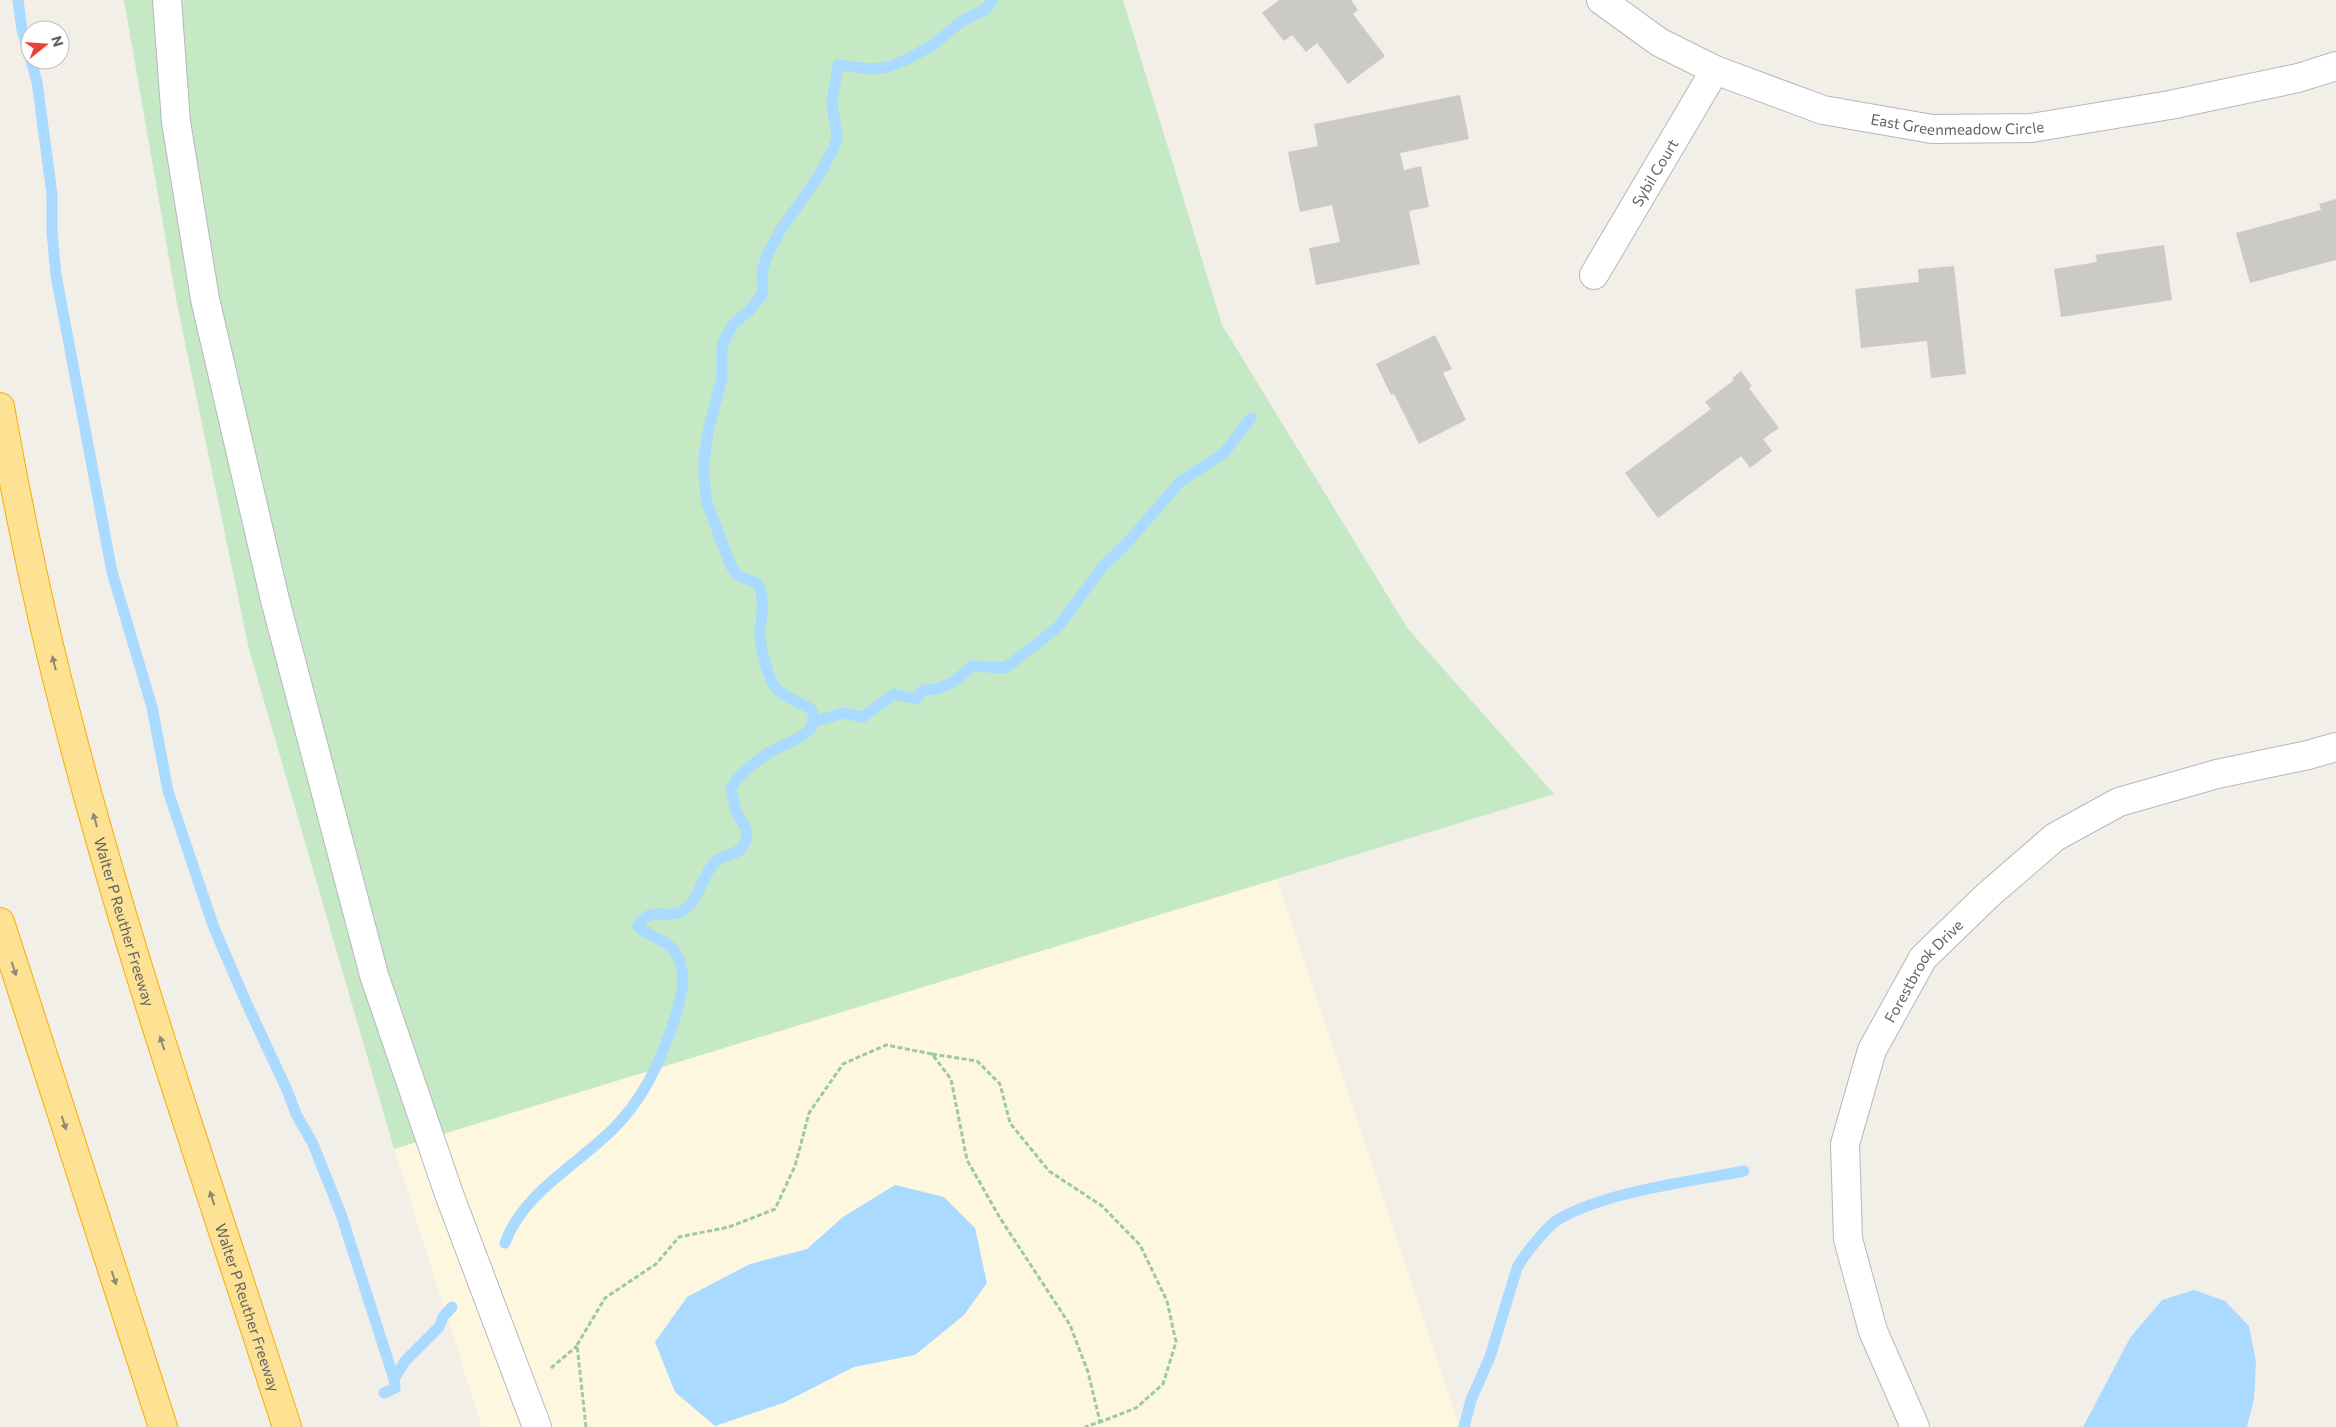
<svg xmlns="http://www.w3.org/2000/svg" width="2336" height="1427" viewBox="0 0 2336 1427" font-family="Commissioner,sans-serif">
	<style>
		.commercial { fill: #fef7e0 }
		.green { fill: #c5e8c5 }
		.water { fill: #aadaff }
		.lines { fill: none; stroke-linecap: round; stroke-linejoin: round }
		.stream { stroke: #aadaff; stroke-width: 11 }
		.building { fill: #cccac5 }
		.minor-casing { stroke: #b5b8bc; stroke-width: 30 }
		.highway-casing { stroke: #f9ab00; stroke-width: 30 }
		.path { stroke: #9cc7a9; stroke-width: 3; stroke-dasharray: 5 2.5; stroke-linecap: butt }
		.minor { stroke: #fff; stroke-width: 28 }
		.highway { stroke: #fde293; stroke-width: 28 }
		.oneway { fill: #8e8975 }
		.labels { text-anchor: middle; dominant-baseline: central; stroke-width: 4; stroke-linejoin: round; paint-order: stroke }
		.street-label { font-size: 15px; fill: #5f6368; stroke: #fff }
	</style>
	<rect width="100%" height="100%" fill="#f1efe8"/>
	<path class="commercial" d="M1277,879L1459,1427H482L394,1149Z"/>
	<path class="green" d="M124,0H1123L1222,325L1408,629L1554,794L394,1149L249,649L177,304Z"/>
	<path class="water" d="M895,1185L944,1197L975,1228L987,1283L964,1315L915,1355L854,1367L783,1403L715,1426L675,1392L655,1342L687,1297L750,1264L807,1249L843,1217Z
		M2194,1290L2225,1301L2249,1326L2256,1362L2254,1399L2247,1427H2083L2130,1338L2162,1300Z"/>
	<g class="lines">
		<path class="stream" d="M18,0L22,30L30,57
			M31,60L37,82L52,194V232L56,275L112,572L152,707L168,791L214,928L246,1002L287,1090L296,1114L313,1144L341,1214L394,1379L395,1388L384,1393
			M813,722L843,713L863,717L894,694L916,699L924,690C945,690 957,680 972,666L1004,668L1012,663L1058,627L1103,566L1127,543L1181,481L1224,453L1251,418
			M505,1243C522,1194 578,1164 613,1129C644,1099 662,1059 675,1018C681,997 688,976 677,955C668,939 650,938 638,926C650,905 666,920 683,911C699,901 702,876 714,863C724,852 743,857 746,839C749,827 740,821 736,811C734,804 733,796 731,788C739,775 755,762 768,753C783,743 825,735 811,709C800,703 786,698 777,689C768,681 759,642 760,630C762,614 765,598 758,584L737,575L731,566L707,503L704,475V459L708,432L722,377V345L733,324L749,311L762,295L763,287L762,271L767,256L780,231L818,177L833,150L837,137L832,102L838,65L869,69L885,68L908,59L934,44L962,21L984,10L993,0
			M394,1379L405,1361L439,1327L443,1317L452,1307
			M1464,1427L1471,1400L1490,1357L1517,1268C1524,1255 1547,1226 1559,1219C1608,1191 1688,1182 1744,1171"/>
	</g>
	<path class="building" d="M1279,0H1351L1358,10L1353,14L1385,56L1348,84L1317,43L1306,52L1292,35L1284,41L1262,13Z
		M1460,95L1469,139L1400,153L1404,170L1421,166L1429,207L1409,211L1420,264L1316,285L1309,248L1340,242L1332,205L1300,212L1288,152L1318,146L1314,124Z
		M2336,199V260L2250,283L2236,233L2321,210L2319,204Z
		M2164,245L2172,300L2061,317L2054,269L2097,262L2095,255Z
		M1954,266L1966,374L1931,378L1927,341L1861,348L1855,289L1919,282L1918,269Z
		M1435,335L1452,369L1443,373L1466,420L1419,444L1394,394L1391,395L1376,364Z
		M1741,371L1752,386L1749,388L1779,428L1763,439L1772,451L1750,468L1741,456L1658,518L1625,473L1711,409L1705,402L1734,380L1732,378Z"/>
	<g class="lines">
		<defs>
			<g id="minor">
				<path d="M167,0L176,122L205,299L275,600L374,975L449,1194L537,1427"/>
				<path id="s1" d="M1601,0L1659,42L1715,70L1823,110L1932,129L2031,128L2170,105L2298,78L2336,66"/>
				<path id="s2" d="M1594,275L1715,70"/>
				<path id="s3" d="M1915,1427L1873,1331L1848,1239L1845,1144L1872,1050L1923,958L1988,895L2055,837L2119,802L2217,774L2308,755L2336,747"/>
			</g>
			<g id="highway">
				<path id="s4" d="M0,407C19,513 41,620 69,725C130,962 212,1194 287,1427"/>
				<path d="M0,922L163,1427"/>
			</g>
		</defs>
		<use href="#minor" class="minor-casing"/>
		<use href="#highway" class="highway-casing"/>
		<path class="path" d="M932,1054L977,1061L1000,1084L1010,1123L1049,1171L1102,1206L1140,1245L1167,1301L1176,1342L1163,1384L1136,1408L1100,1422
			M551,1368L577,1346
			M586,1427L577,1345L605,1298L656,1264L679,1237L729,1227L775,1209L795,1166L809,1113L843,1064L886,1045L932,1054L951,1079L967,1160L1000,1218L1070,1325L1088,1372L1100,1422L1085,1427"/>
		<use href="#minor" class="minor"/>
		<use href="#highway" class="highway"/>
	</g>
	<defs><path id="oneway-solid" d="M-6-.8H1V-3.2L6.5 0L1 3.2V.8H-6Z" transform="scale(1.25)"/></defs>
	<g class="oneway">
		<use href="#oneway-solid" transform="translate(54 663) rotate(-104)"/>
		<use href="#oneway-solid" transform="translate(95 820) rotate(-106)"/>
		<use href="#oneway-solid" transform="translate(14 969) rotate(72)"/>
		<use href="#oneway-solid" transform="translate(162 1043) rotate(-108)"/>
		<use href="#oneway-solid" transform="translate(64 1123) rotate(72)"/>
		<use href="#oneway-solid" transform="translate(212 1198) rotate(-108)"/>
		<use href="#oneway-solid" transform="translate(114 1278) rotate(72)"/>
	</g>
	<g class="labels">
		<g class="street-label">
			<text stroke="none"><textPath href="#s1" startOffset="385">East Greenmeadow Circle</textPath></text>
			<text stroke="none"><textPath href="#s2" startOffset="119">Sybil Court</textPath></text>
			<text stroke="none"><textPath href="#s4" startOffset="530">Walter P Reuther Freeway</textPath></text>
			<text stroke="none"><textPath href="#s3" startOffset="488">Forestbrook Drive</textPath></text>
			<text stroke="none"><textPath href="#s4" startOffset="935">Walter P Reuther Freeway</textPath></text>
		</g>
	</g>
	<g transform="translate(45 45) rotate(73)"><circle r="24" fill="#ffffff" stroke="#bfc1c3"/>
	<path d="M0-4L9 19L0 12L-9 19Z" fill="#ea4335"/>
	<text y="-8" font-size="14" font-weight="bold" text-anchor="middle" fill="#5f6368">N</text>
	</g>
</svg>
